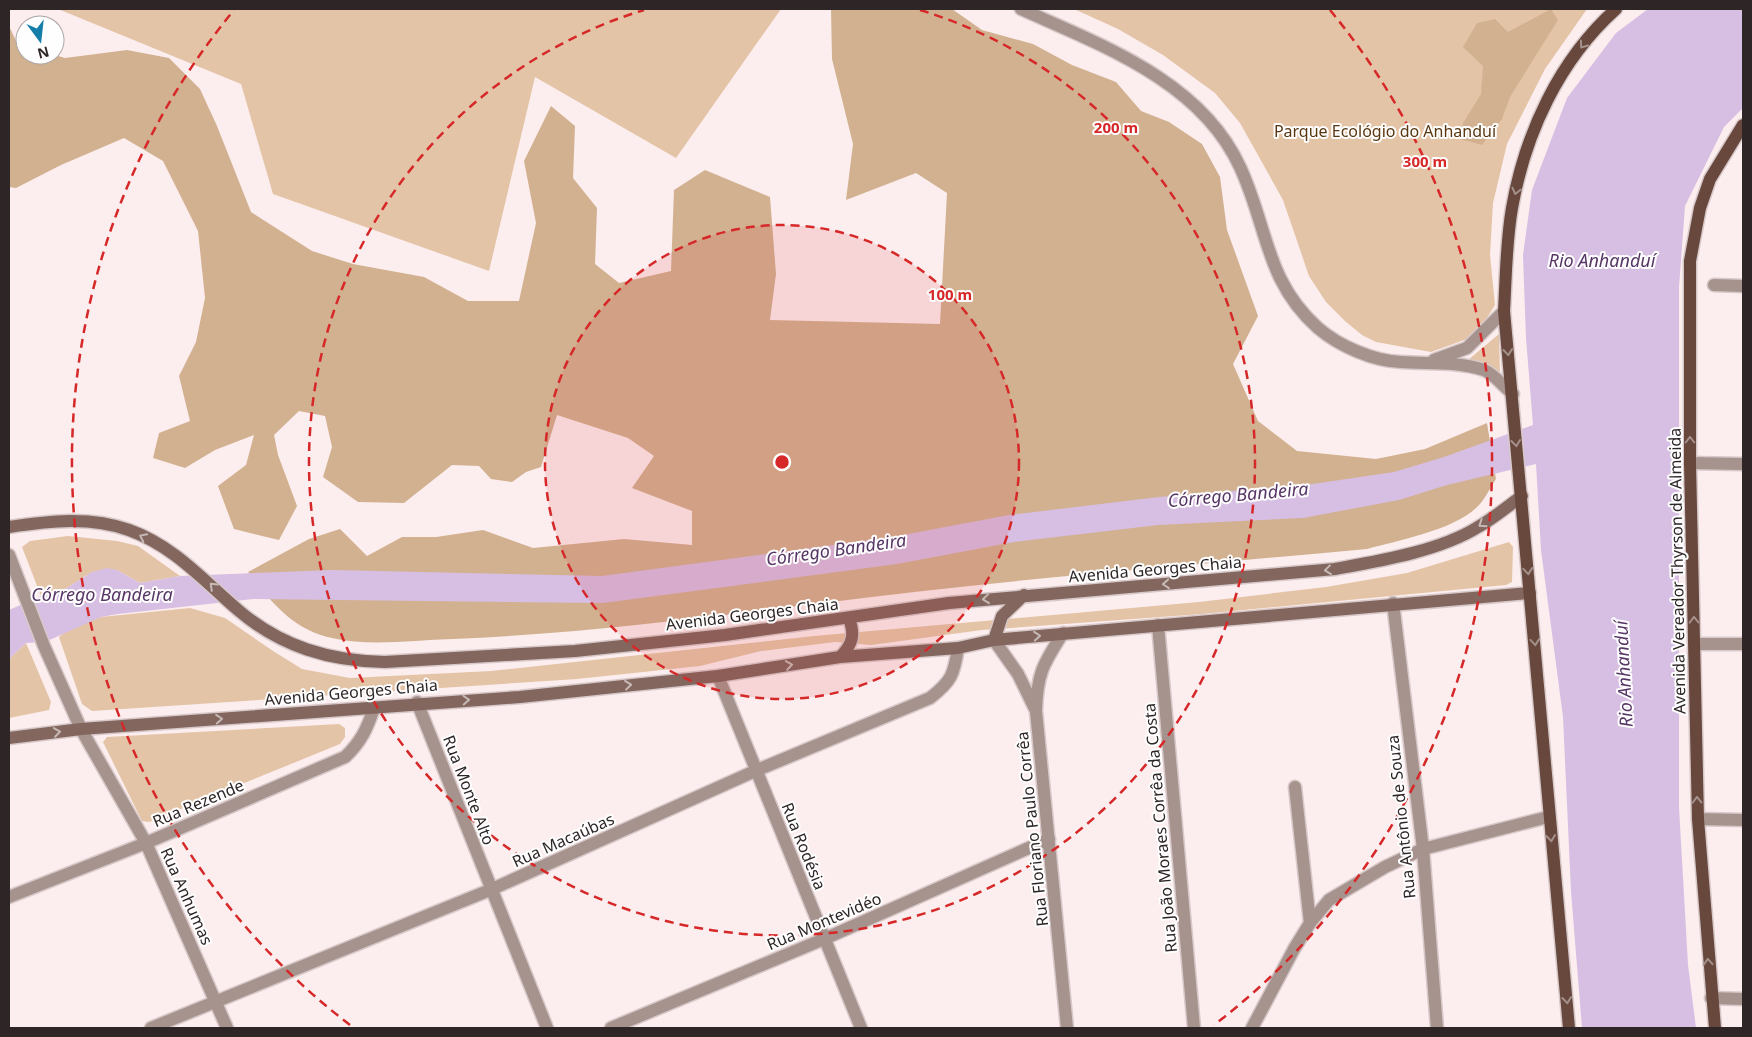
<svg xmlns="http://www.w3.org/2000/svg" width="1752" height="1037" viewBox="0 0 1752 1037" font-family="'Noto Sans',sans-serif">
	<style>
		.green { fill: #e4c4a7 }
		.forest { fill: #d2b191 }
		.water { fill: #d7bee3 }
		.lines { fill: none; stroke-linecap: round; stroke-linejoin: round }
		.minor-casing { stroke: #d7c9ca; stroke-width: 15 }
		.tertiary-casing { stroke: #d7c9ca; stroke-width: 15 }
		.secondary-casing { stroke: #d7c9ca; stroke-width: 15 }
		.primary-casing { stroke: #d7c9ca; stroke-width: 15 }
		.minor { stroke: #a7938d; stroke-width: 12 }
		.tertiary { stroke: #a7938d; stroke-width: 12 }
		.secondary { stroke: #83665e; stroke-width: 12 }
		.primary { stroke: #68473d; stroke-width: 12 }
		.oneway { stroke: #a4908a }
		.oneway2 { stroke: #c7bab6 }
		.ring { fill: none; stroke: #d62828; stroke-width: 2.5; stroke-dasharray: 9 6 }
		.labels { text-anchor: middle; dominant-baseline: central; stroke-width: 4; stroke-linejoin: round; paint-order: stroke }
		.park-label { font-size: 16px; fill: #583711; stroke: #fefefe }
		.street-label { font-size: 16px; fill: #2e2526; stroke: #fefefe }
		.water-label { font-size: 18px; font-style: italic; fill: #573666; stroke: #fefefe }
		.centre { fill: #d62828; stroke: #fefefe; stroke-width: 2.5 }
		.ring-label { font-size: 15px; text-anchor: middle; font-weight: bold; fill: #d62828; stroke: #fefefe; stroke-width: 4; stroke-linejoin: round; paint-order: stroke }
	</style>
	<rect width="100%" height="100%" fill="#fcedee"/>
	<path class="green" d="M58,9H781L676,158L535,77L489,271L273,194L241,84Z
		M1074,9H1587L1545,69L1507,144L1493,203L1490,255L1495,305L1485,321L1467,339L1431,352L1376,342L1362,335L1345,321L1326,302L1309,276L1283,200L1240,123L1215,93L1163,55L1118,29Z
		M1499,334L1500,375L1486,364L1468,360Z
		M68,536L117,541L138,546L180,576L140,583L117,570L92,572L67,588L41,596L22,547L30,541Z
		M1509,542L1513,547L1512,582L1506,585L1202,614L982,630L871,645L835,642L761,651L700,666L577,679L92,711L82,704L59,637L69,629L101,617L190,608L225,618L273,651L302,669L350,678L491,671L814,636L1199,602L1326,587L1407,573Z
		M26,643L51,702L49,710L9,718V659Z
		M339,724L345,728V737L340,744L149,822L142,821L103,742L107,737Z"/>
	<path class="forest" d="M831,9H952L982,30L1033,44L1072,65L1116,82L1141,111L1169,122L1202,144L1220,177L1227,230L1258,316L1233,364L1258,421L1297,451L1376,459L1425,449L1487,423L1496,479C1490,487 1486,498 1479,505C1456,530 1399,540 1367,549C1183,566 998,580 815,604C694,619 574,634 453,639C413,640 371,647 332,638C293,630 271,602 248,572L309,539L340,529L367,556L402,537H436L483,530L533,548L624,539L692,545V511L632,488L654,456L628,438L557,415L541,467L526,472L512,482L491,479L479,466L452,465L404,503L358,502L323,477L332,447L325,416L299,411L274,435L278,455L297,506L279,540L234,529L218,486L246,465L254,435L215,450L185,468L153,458L159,433L190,421L179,376L196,342L205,298L198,231L163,161L124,138L61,165L16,188L9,187V26L17,43L25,46V55H55L65,58L127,50L169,58L200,89L217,126L251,212L312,251L353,264L424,277L468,301H519L536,223L524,161L551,106L575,126L573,178L597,208L595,264L619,283L671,271L674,190L705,170L770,197L776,274L770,320L940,324L947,193L916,173L846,200L853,144L832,59Z
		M1551,9L1558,20L1510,97L1502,119L1482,145L1460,139L1463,123L1481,94L1483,66L1463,47L1477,23L1495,19L1508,32Z"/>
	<path class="water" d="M1648,9H1743V108L1724,127L1685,206L1679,287V807L1688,965L1696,1028H1582L1571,891L1563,717L1541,550L1536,464L1447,485L1399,500L1303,518L1158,525L1014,542L897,564L603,603L253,599L118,614L101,617L45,642L26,643L9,659V610L41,596L67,588L92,572L107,568L117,570L140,583L180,576L333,570L602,576L892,537L1009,515L1159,497L1299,486L1394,472L1444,457L1533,425L1526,338L1523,255L1532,190L1567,98L1616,33Z"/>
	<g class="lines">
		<defs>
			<path id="minor" d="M1714,285L1743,286
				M1690,463L1743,464
				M9,555L44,646L81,729L146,843L227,1028
				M1393,603L1423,849L1437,1028
				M1158,625L1194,1028
				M1063,633C1043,664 1037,674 1036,711L1067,1028
				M994,640L1018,674L1035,709
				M1695,644H1743
				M718,676L861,1028
				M417,702L547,1028
				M1295,787L1310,923
				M1698,819L1743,820
				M9,897L146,843L345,757C361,742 367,729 374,708
				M1711,998L1743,999
				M151,1028L490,890L755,771L930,698C952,681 954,674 958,648
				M611,1028L824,939L1049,839"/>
			<path id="tertiary" d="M1021,9C1101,45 1201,81 1240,167C1268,227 1265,281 1318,328C1339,346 1373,361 1401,362C1429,364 1457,361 1484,370C1494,374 1504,387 1513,394
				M1434,360L1467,348L1504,311
				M1252,1028L1294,949L1310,923L1329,900L1385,867L1423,849L1548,817"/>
			<path id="secondary" d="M9,527C49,521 90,516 129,530C174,546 204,581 238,610C281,647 330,661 385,662L575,651L725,635L949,603L1335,569C1379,561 1440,551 1478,527C1494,518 1508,506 1522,496
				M994,640L1002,616L1024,595
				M840,657C853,644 855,635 849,618
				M9,738L81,729L520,697L718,676L840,657L958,648L994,640L1530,593"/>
			<path id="primary" d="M1569,1028L1504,311C1506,277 1506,242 1512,208C1525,134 1559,60 1616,9
				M1715,1028L1698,819L1690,463V261L1700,208L1710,179L1743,125"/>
		</defs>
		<use href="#minor" class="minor-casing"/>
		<use href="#tertiary" class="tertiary-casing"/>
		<use href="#secondary" class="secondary-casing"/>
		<use href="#primary" class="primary-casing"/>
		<use href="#minor" class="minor"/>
		<use href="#tertiary" class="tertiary"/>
		<use href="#secondary" class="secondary"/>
		<use href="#primary" class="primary"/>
	</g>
	<defs><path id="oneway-chevron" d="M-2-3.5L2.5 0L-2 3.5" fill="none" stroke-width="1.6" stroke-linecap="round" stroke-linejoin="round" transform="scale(1.25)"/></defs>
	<g class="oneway">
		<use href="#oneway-chevron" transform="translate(1583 45) rotate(126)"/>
		<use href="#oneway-chevron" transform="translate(1516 191) rotate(103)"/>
		<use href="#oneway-chevron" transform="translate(1508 352) rotate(84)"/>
		<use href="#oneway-chevron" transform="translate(1690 440) rotate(-90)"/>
		<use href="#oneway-chevron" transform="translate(1516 443) rotate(83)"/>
		<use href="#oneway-chevron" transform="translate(1528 571) rotate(85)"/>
		<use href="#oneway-chevron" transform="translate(1694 620) rotate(-91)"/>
		<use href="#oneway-chevron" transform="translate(1535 642) rotate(85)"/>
		<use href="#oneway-chevron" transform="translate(1697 800) rotate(-91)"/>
		<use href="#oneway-chevron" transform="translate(1551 838) rotate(84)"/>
		<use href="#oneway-chevron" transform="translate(1708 962) rotate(-94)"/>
		<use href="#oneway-chevron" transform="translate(1567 1000) rotate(84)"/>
	</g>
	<g class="oneway2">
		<use href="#oneway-chevron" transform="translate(1482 524) rotate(146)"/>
		<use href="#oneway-chevron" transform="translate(143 537) rotate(-154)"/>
		<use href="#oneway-chevron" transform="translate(1328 570) rotate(173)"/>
		<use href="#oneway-chevron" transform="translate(1166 584) rotate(175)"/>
		<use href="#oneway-chevron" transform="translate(213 586) rotate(-136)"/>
		<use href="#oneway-chevron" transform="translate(986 599) rotate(174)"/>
		<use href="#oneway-chevron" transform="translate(1037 636) rotate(-5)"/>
		<use href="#oneway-chevron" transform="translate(789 665) rotate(-9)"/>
		<use href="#oneway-chevron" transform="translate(628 685) rotate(-6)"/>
		<use href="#oneway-chevron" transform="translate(466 700) rotate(-3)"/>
		<use href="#oneway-chevron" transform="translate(219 719) rotate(-4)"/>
		<use href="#oneway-chevron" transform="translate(57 732) rotate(-8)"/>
	</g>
	<circle cx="782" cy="462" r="237" fill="#d62828" fill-opacity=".12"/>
	<g class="ring">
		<circle cx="782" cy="462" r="237"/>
		<path d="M920 10A473 473 0 1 1 644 10"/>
		<path d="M350 1025A710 710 0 0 1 234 10M1330 10A710 710 0 0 1 1214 1025"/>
	</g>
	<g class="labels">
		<g class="park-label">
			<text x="1385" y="131">Parque Ecológio do Anhanduí</text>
		</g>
		<g class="street-label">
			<text transform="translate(1155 569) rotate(-5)">Avenida Georges Chaia</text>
			<text transform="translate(1677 571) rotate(-91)">Avenida Vereador Thyrson de Almeida</text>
			<text transform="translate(752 614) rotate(-7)">Avenida Georges Chaia</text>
			<text transform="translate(351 692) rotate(-5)">Avenida Georges Chaia</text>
			<text transform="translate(469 790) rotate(69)">Rua Monte Alto</text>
			<text transform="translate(198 803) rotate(-23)">Rua Rezende</text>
			<text transform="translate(1401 817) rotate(-96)">Rua Antônio de Souza</text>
			<text transform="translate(1160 828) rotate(-95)">Rua João Moraes Corrêa da Costa</text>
			<text transform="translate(1032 829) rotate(-96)">Rua Floriano Paulo Corrêa</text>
			<text transform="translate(563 840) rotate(-24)">Rua Macaúbas</text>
			<text transform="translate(804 846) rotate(68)">Rua Rodésia</text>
			<text transform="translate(187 896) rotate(66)">Rua Anhumas</text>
			<text transform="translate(824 921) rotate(-23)">Rua Montevidéo</text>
		</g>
		<g class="water-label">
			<text x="1602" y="260">Rio Anhanduí</text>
			<text transform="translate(1238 494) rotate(-5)">Córrego Bandeira</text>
			<text transform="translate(836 549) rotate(-8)">Córrego Bandeira</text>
			<text x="102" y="594">Córrego Bandeira</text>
			<text transform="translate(1623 674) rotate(-93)">Rio Anhanduí</text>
		</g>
	</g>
	<circle cx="782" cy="462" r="8" class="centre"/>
	<g class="ring-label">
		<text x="1116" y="133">200 m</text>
		<text x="1425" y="167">300 m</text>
		<text x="950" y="300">100 m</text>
	</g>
	<rect width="1752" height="1037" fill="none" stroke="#2e2526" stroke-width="20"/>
	<g transform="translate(40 40) rotate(165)"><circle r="24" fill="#fefefe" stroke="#aba7a8"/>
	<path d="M0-4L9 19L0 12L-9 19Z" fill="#147ea8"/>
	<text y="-8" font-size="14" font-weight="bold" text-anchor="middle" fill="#2e2526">N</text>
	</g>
</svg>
